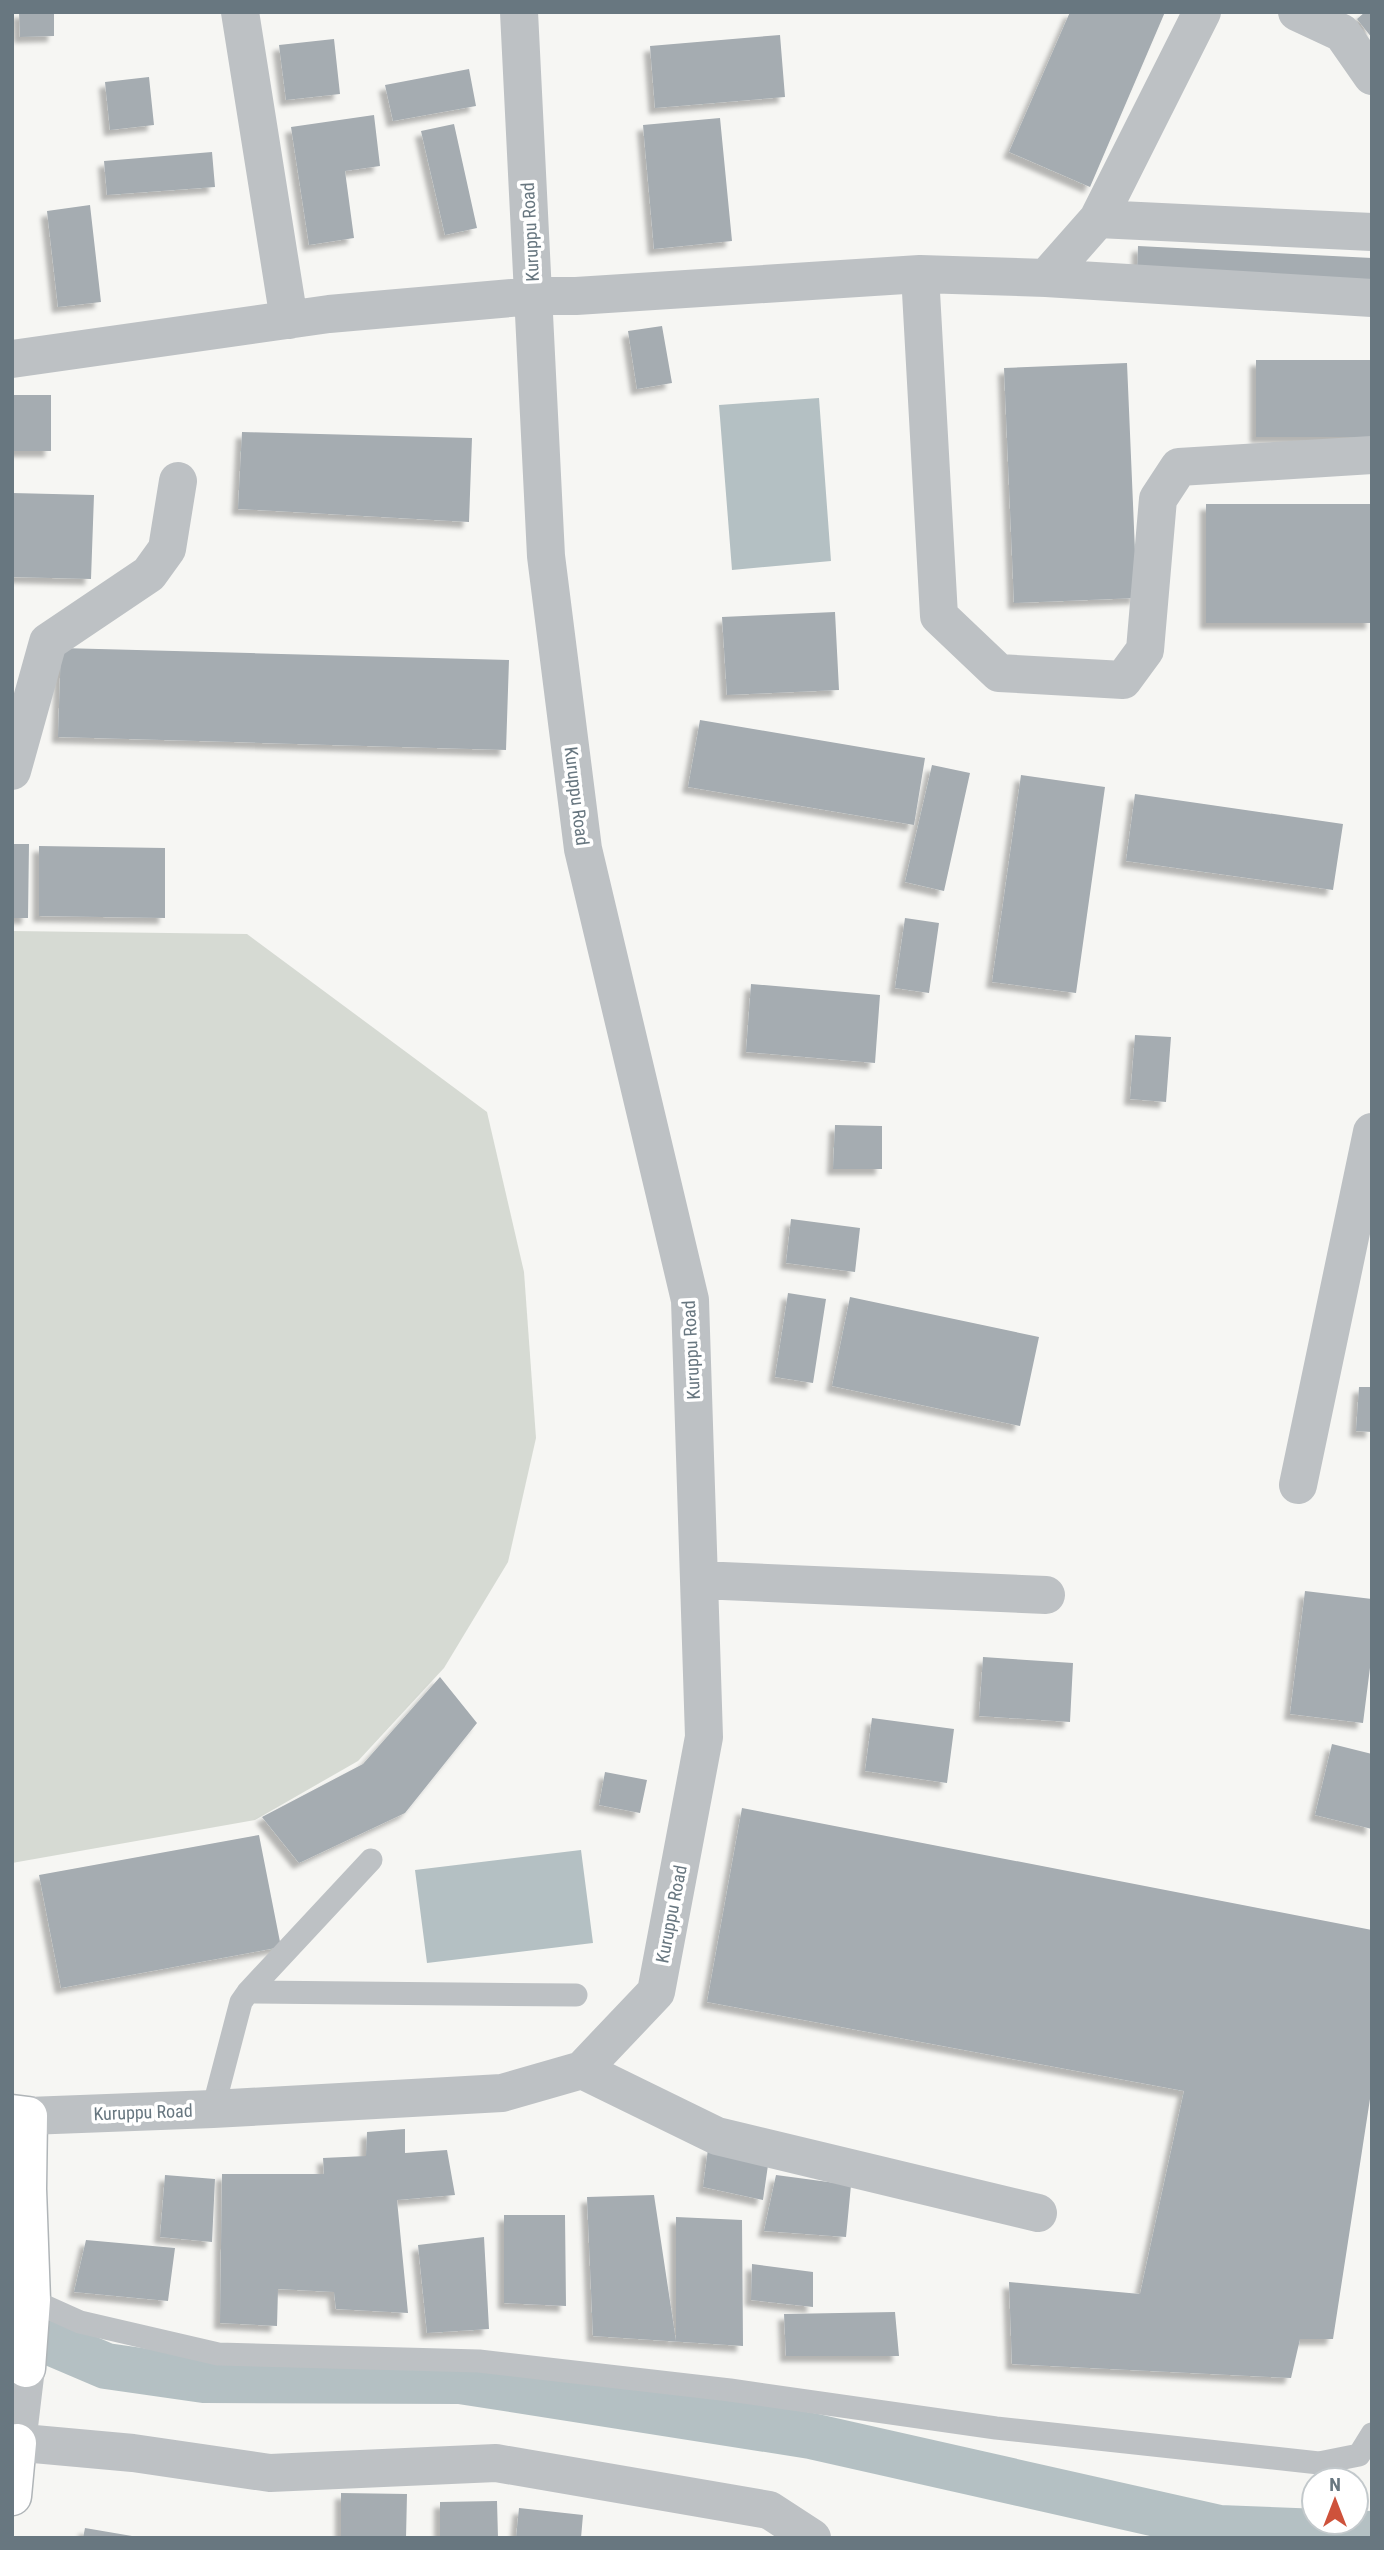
<svg xmlns="http://www.w3.org/2000/svg" width="1384" height="2550" viewBox="0 0 1384 2550" font-family="'Roboto Condensed',sans-serif">
	<style>
		.green { fill: #d6dad3 }
		.water { fill: #b4c0c3 }
		.lines { fill: none; stroke-linecap: round; stroke-linejoin: round }
		.canal { stroke: #b4c0c3; stroke-width: 46 }
		.building { fill: #a5acb1; filter: url(#shadow) }
		.secondary-casing { stroke: #b0b5b8; stroke-width: 41 }
		.lane { stroke: #bdc1c4; stroke-width: 23 }
		.street { stroke: #bdc1c4; stroke-width: 38 }
		.secondary { stroke: #fff; stroke-width: 38 }
		.labels { text-anchor: middle; dominant-baseline: central; stroke-width: 7; stroke-linejoin: round; paint-order: stroke }
		.street-label { font-size: 18px; fill: #687780; stroke: #fff }
	</style>
	<defs>
		<filter id="shadow"><feDropShadow dx="-6" dy="6" stdDeviation="2" flood-color="#0004"/></filter>
	</defs>
	<rect width="100%" height="100%" fill="#f6f6f3"/>
	<path class="green" d="M12,931L247,934L487,1112L524,1272L536,1438L508,1562L444,1668L358,1761L255,1820L12,1863Z"/>
	<path class="water" d="M819,398L831,561L732,570L719,405Z
		M581,1850L593,1943L427,1963L415,1870Z"/>
	<g class="lines">
		<path class="canal" d="M12,2326L106,2366L204,2380L460,2381L811,2436L1219,2528L1372,2534"/>
	</g>
	<path class="building" d="M19,12H54V36L20,37Z
		M1070,12H1165L1090,187L1009,152Z
		M1365,12H1372V38L1357,19Z
		M780,35L785,97L655,108L650,46Z
		M334,39L340,94L286,100L279,45Z
		M469,69L476,106L393,121L385,85Z
		M149,77L154,125L110,130L105,82Z
		M374,115L380,166L345,171L354,238L309,245L291,127Z
		M720,118L732,241L654,249L643,125Z
		M454,124L477,228L445,235L421,131Z
		M212,152L215,187L107,195L104,161Z
		M90,205L101,302L58,307L47,211Z
		M1138,246L1372,258V287L1137,275Z
		M662,326L672,383L637,389L628,331Z
		M1256,360H1372V437H1256Z
		M1127,363L1137,598L1014,603L1004,368Z
		M12,395H51V451H12Z
		M242,432L472,438L469,522L238,509Z
		M12,493L94,495L91,579L12,577Z
		M1206,504H1372V623H1206Z
		M835,612L839,690L727,695L722,617Z
		M61,648L509,660L506,750L58,737Z
		M700,720L925,758L914,825L688,787Z
		M932,765L970,773L944,891L905,882Z
		M1021,775L1105,787L1076,993L992,982Z
		M1135,794L1343,824L1333,890L1126,861Z
		M12,844H29L28,918H12Z
		M39,846L165,848V918L39,916Z
		M905,918L939,923L929,993L895,988Z
		M751,984L880,995L875,1063L746,1052Z
		M1135,1035L1171,1037L1166,1102L1130,1099Z
		M835,1125L882,1126V1169H833Z
		M791,1219L860,1228L855,1272L786,1263Z
		M788,1293L826,1299L813,1383L775,1377Z
		M850,1297L1039,1337L1020,1426L832,1386Z
		M1359,1387H1372V1432L1356,1431Z
		M1305,1591L1372,1599V1652L1363,1723L1290,1714Z
		M983,1657L1073,1663L1070,1722L979,1716Z
		M440,1677L477,1723L405,1813L299,1863L262,1817L363,1764Z
		M872,1718L954,1729L947,1783L865,1771Z
		M1332,1744L1372,1754V1829L1315,1815Z
		M605,1772L647,1780L640,1813L599,1805Z
		M742,1808L1372,1930V2086L1333,2339H1300L1291,2378L1012,2364L1009,2282L1140,2294L1184,2091L707,2002Z
		M259,1835L281,1947L61,1988L39,1875Z
		M405,2129V2153L447,2150L455,2195L397,2200L408,2313L336,2309L334,2292L278,2289L277,2326L220,2323L222,2174H324L323,2158L366,2156L367,2132Z
		M708,2149L769,2158L763,2200L703,2187Z
		M165,2175L215,2179L212,2242L160,2237Z
		M776,2175L851,2185L846,2237L764,2231Z
		M654,2195L676,2341V2217L742,2220L743,2346L593,2336L587,2197Z
		M504,2215H565L566,2306L504,2303Z
		M484,2237L489,2329L427,2333L418,2245Z
		M86,2240L175,2248L168,2301L74,2292Z
		M752,2264L813,2272V2307L751,2300Z
		M895,2312L899,2356H786L784,2314Z
		M341,2493L407,2494L406,2538H341Z
		M497,2501L498,2538H440V2502Z
		M519,2508L583,2515L581,2538H516Z
		M85,2528L132,2536L131,2538H83Z"/>
	<g class="lines">
		<defs>
			<path id="secondary" d="M12,2114L28,2116L27,2189L31,2300L26,2368
				M12,2496L17,2443"/>
		</defs>
		<use href="#secondary" class="secondary-casing"/>
		<path class="lane" d="M248,1992L576,1995
			M213,2109L241,2002L248,1992L371,1860
			M31,2300L80,2322L218,2354L479,2361L730,2390L996,2428L1319,2463L1359,2455L1372,2434"/>
		<path class="street" d="M240,12L289,320
			M1297,12L1342,33L1372,76
			M1098,219L1372,232
			M920,274L939,616L999,673L1123,680L1145,650L1158,499L1179,467L1372,455
			M1046,278L1098,219L1202,12
			M12,359L329,314L534,296H576L920,274L1046,278L1372,298
			M12,771L48,642L149,574L167,549L178,481
			M1298,1485L1372,1132
			M699,1580L1046,1595
			M582,2070L717,2136L1038,2213
			M28,2116L213,2109L502,2093L582,2070L656,1992L704,1737L690,1300L583,849L546,556L519,12
			M12,2442L133,2453L270,2473L496,2463L769,2510L812,2538
			M17,2443L26,2368"/>
		<use href="#secondary" class="secondary"/>
	</g>
	<g class="labels">
		<g class="street-label">
			<text transform="translate(530 232) rotate(-93)">Kuruppu Road</text>
			<text transform="translate(577 796) rotate(83)">Kuruppu Road</text>
			<text transform="translate(691 1350) rotate(-93)">Kuruppu Road</text>
			<text transform="translate(671 1914) rotate(-79)">Kuruppu Road</text>
			<text transform="translate(143 2112) rotate(-2)">Kuruppu Road</text>
		</g>
	</g>
	<rect width="1384" height="2550" fill="none" stroke="#687780" stroke-width="28"/>
	<g transform="translate(1335 2501)"><circle r="33" fill="#ffffff" stroke="#c3c9cc" stroke-width="2"/>
	<path d="M0-5L12 26L0 18L-12 26Z" fill="#ce523b"/>
	<text y="-10" font-size="19" font-weight="bold" text-anchor="middle" fill="#687780">N</text>
	</g>
</svg>
